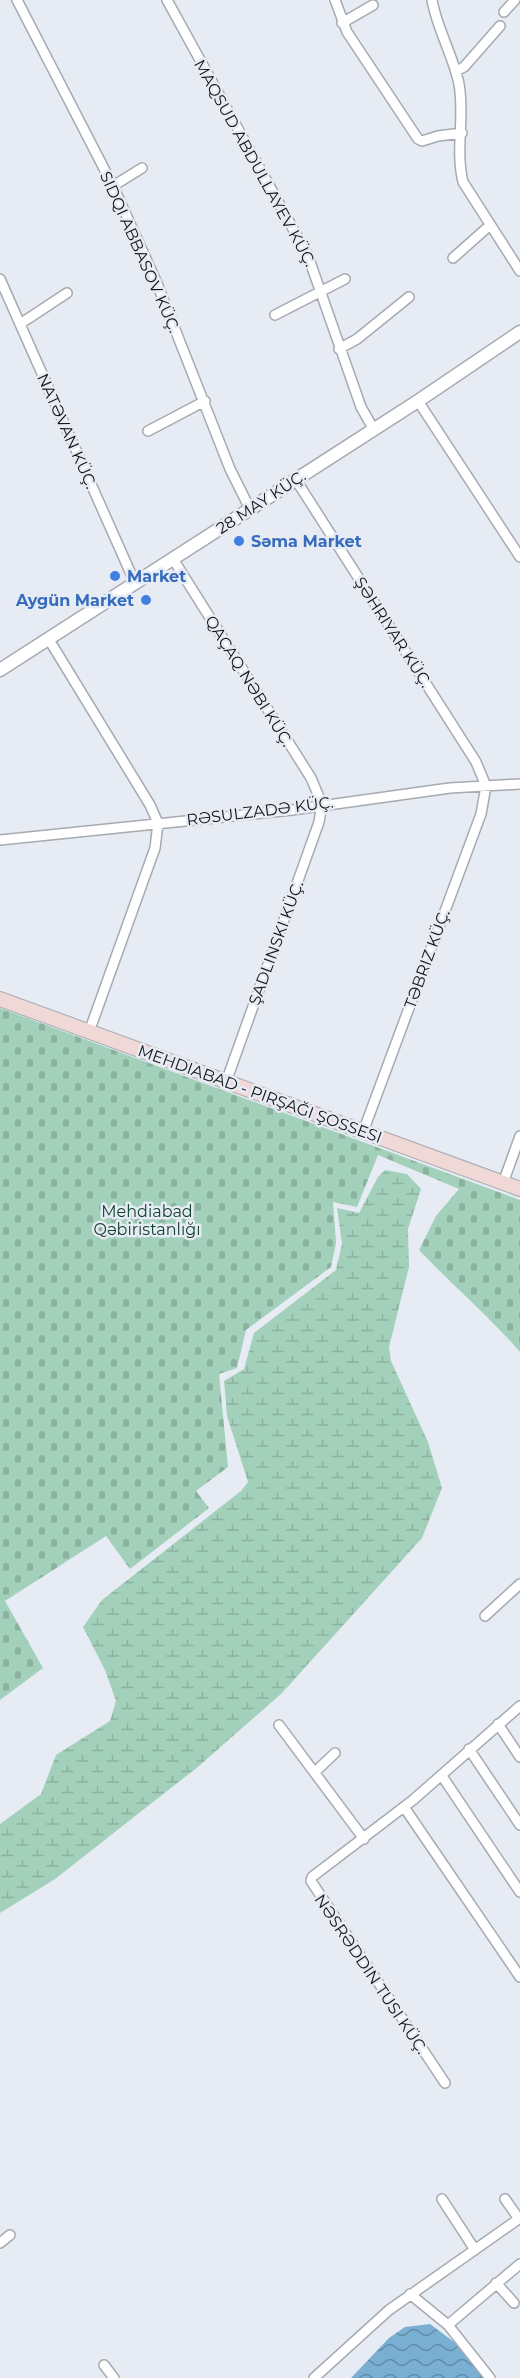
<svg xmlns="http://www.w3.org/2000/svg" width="520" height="2378" viewBox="0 0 520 2378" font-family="Montserrat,sans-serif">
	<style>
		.wetland { fill: url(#wetland-marsh) }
		.cemetery { fill: url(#cemetery-stones) }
		.water { fill: url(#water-waves) }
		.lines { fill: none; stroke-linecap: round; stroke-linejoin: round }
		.minor-casing { stroke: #a6aab1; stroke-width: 12 }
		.tertiary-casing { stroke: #a6aab1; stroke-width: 15 }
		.secondary-casing { stroke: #a6aab1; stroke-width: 16 }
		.minor { stroke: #fff; stroke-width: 9 }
		.tertiary { stroke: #fff; stroke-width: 12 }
		.secondary { stroke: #efd8d5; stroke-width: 14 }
		.shop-dot { fill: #3f7fe0; stroke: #e7ebf3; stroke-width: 2 }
		.labels { text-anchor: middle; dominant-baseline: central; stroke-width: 5; stroke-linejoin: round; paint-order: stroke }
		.street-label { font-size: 16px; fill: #131517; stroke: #e7ebf3 }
		.shop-label { font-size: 16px; font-weight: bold; fill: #366cbe; stroke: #e7ebf3; text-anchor: start }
		.park-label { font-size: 16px; fill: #114430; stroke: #e7ebf3 }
	</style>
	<defs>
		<pattern id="wetland-marsh" width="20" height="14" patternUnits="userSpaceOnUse" patternTransform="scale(1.5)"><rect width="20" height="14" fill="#a3d0ba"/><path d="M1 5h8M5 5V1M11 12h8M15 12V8" fill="none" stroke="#8bb29f"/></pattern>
		<pattern id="cemetery-stones" width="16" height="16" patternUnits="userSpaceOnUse" patternTransform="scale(1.5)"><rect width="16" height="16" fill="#a3d0ba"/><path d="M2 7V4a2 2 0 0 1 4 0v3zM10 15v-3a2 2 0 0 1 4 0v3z" fill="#8bb29f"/></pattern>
		<pattern id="water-waves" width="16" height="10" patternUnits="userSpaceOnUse" patternTransform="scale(1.5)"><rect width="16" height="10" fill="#79afd3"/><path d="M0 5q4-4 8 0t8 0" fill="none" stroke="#628daa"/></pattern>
	</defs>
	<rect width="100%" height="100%" fill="#e7ebf3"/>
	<path class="wetland" d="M385,1170L407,1174L421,1189L408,1229L409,1267L389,1347L391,1361L428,1442L442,1488L422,1538L282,1693L199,1766L55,1879L0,1913V1824L41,1794L56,1755L110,1721L116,1701L105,1670L83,1627L102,1600L241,1491L248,1482L227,1416L224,1381L244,1369L254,1333L336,1270L342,1244L337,1208L359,1213L378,1177Z"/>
	<path class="cemetery" d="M0,1008L520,1200V1352C489,1316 452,1285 419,1250L436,1216L459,1189L378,1155L357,1207L333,1202L336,1243L331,1267L246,1330L237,1368L219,1374L228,1467L196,1491L209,1508L130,1569L106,1536L5,1601L43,1668L0,1700Z"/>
	<path class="water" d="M430,2324L454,2342L484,2378H351L389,2338L405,2327Z"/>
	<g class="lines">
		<defs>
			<path id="minor" d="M17,0L113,186L156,281L230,469L250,509
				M167,0L308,256L361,407L374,430
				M335,0L347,32L418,139L422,141L438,136L462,133
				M432,0C437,29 453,55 459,84C465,117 455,150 463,182L520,271
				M504,12L515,0
				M342,23L373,5
				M456,71L464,67L500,26
				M113,186L142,168
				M453,258L489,226
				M0,279L135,583
				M275,315L345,279
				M20,324L67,293
				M339,349L357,339L409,297
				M418,401L520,557
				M148,431L205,401
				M296,480L476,762L486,786L481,814L363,1132
				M173,559L311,778L322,804L319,822L226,1082
				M48,638L150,805L158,823L155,848L89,1032
				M0,840L292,810L450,788L520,784
				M503,1183L520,1136
				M485,1616L520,1584
				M498,1724L520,1757
				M279,1725L364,1839
				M469,1749L520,1825
				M315,1772L335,1753
				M442,1776L520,1892
				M404,1807L520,1977
				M445,2083L311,1881L312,1877L413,1800L520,1706
				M442,2199L475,2250
				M505,2199L519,2219
				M0,2243L10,2235
				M496,2283L514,2303
				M410,2294L448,2325L490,2378
				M448,2325L520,2264
				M104,2365L114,2378
				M314,2378L389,2310L520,2218"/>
			<path id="tertiary" d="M0,670L418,401L520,332"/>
			<path id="secondary" d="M0,999L520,1189"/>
		</defs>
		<use href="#minor" class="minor-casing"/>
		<use href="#tertiary" class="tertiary-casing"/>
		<use href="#secondary" class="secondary-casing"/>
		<use href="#minor" class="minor"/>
		<use href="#tertiary" class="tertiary"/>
		<use href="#secondary" class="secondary"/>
	</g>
	<g class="shop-dot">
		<circle cx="239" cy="541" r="6"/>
		<circle cx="115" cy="576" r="6"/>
		<circle cx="146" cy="600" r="6"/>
	</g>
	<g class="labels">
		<g class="street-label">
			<text transform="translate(255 163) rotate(61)">MAQSUD ABDULLAYEV KÜÇ.</text>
			<text transform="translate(140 252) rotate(66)">SIDQI ABBASOV KÜÇ.</text>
			<text transform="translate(67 431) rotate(66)">NATƏVAN KÜÇ.</text>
			<text transform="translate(261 502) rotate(-33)">28 MAY KÜÇ.</text>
			<text transform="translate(393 632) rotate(57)">ŞƏHRIYAR KÜÇ.</text>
			<text transform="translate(249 681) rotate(58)">QAÇAQ NƏBI KÜÇ.</text>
			<text transform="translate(260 811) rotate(-7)">RƏSULZADƏ KÜÇ.</text>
			<text transform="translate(276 943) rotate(-70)">ŞADLINSKI KÜÇ.</text>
			<text transform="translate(427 959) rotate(-70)">TƏBRIZ KÜÇ.</text>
			<text transform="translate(260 1094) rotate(20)">MEHDIABAD - PIRŞAĞI ŞOSSESI</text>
			<text transform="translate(371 1974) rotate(56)">NƏSRƏDDIN TUSI KÜÇ.</text>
		</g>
		<g class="shop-label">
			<text x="251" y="541">Səma Market</text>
			<text x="127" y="576">Market</text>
			<text x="134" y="600" text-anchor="end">Aygün Market</text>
		</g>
		<g class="park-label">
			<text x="147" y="1211">Mehdiabad<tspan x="147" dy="18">Qəbiristanlığı</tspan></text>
		</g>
	</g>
</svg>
